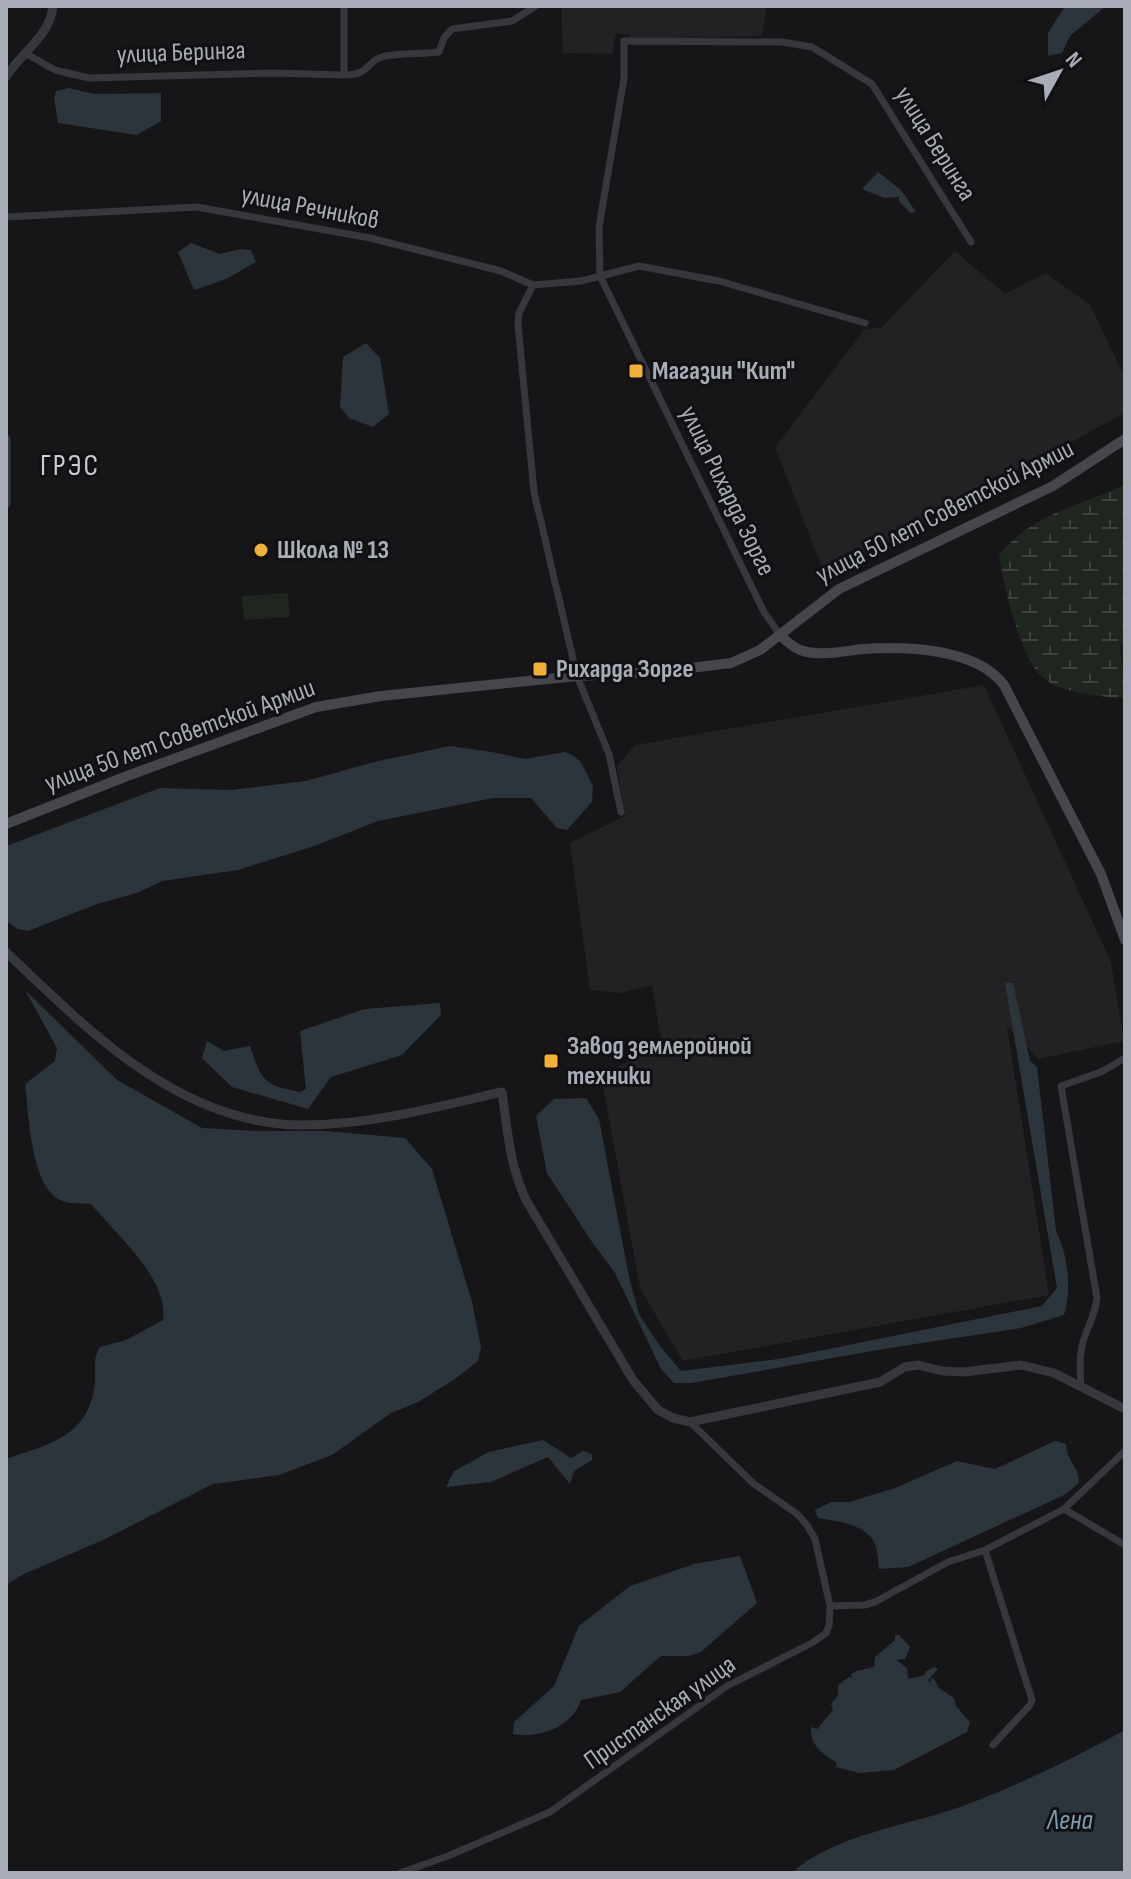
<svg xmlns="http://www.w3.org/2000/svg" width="1131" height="1879" viewBox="0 0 1131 1879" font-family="'Sofia Sans Condensed',sans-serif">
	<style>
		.built { fill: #222225 }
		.wetland { fill: url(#wetland-marsh) }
		.pitch { fill: #1e261f }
		.water { fill: #2c353c }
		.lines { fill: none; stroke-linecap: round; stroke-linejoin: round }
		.minor { stroke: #37383d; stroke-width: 7 }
		.tertiary { stroke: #37383d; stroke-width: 9 }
		.secondary { stroke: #45474d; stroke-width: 10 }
		.poi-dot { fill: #f2b134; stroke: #111113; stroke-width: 3 }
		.labels { text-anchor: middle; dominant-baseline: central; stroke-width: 6; stroke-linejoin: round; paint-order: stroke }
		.street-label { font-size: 26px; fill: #a8adb8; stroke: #111113 }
		.poi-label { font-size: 26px; font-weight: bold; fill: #a8adb8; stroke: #111113; text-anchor: start }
		.water-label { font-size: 28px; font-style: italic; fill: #7f9bb3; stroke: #111113 }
		.quarter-label { font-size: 30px; letter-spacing: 2px; fill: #c9ccd4; stroke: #111113 }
	</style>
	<defs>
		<pattern id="wetland-marsh" width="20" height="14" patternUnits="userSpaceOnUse" patternTransform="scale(2)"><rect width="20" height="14" fill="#1e261f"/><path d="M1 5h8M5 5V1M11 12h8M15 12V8" fill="none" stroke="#3c433d"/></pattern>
	</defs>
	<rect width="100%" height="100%" fill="#161618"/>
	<path class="built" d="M561,6H767L762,36L630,39V35L616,33L612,54L563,53Z
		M955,251L1005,294L1046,273L1090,305L1125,377V413L831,572L821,565L775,447L865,329L881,328Z
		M984,685L1111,962L1124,1041L1038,1059L1007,1026L1049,1295L683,1361L640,1288L601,1075L662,1045L652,985L620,993L590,990L570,843L625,816L617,766L635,745Z"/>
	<path class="wetland" d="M1125,485V642L1120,646C1121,665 1125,680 1125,698C1102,697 1060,693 1042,677C1020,657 1003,584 999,555C1030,515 1080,505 1125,485Z"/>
	<path class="pitch" d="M288,593L290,617L244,620L242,596Z"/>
	<path class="water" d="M1065,6H1106L1070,36L1062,53L1048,56V33Z
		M69,88L94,94L161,93V121L137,135L58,123L54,98L56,91Z
		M878,172L901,190L916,212L910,213L899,201V197L884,198L862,189Z
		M191,243L220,254L240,249L251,250L256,262L226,279L194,290L178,252Z
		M366,343L380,358L389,414L373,427L349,418L340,407L343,357Z
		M450,746L492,752L525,759L565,752L574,756L581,762L593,786L592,802L567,830L557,828L531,798H493L378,821L317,845L238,870L162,881L137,893L97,904L28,931L18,929L6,921V846L160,788L232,790L306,781L374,762Z
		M1005,983H1013L1030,1061L1037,1067L1056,1231C1068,1254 1072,1290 1064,1315L1021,1328L883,1349L692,1383H674L661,1369L615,1273L592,1242L547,1173L536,1116L554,1099L586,1098L599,1119L629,1277L639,1314L660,1346L681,1371L779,1359L1042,1306L1057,1288Z
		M25,990L117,1080L202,1128L255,1131H325L405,1138L432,1169L472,1302L481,1347L478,1361L455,1379L418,1402L391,1413L332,1455L279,1475L213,1484L103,1540L24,1574L6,1585V1459C49,1444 89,1437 95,1383C96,1369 92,1360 100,1347L126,1340L163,1320C169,1279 116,1234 91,1204C79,1203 65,1205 55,1197C30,1176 29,1115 25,1084L55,1061L57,1048Z
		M440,1003L441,1015L402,1055L331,1077L308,1109L232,1087L202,1058L207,1041L224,1051L250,1046C262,1081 263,1085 300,1092L306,1089L300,1031L365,1009Z
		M543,1440L571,1458L583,1451L592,1454V1460L574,1471L570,1484L548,1457L491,1482L446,1487L454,1471L489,1452Z
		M1055,1441L1066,1444C1067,1463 1079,1465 1079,1483L1064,1495L908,1567L879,1569C878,1562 878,1551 875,1544C867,1524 836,1521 818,1518L815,1510L831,1502H849L895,1488L957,1461L995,1469Z
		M740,1556L757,1603L701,1652L689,1656H661L620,1692L581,1700C572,1727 540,1739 513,1734L514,1722L554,1686L579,1626L630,1586L694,1564Z
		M895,1635H899L910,1647L905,1659L896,1660L907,1668L908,1679L925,1675V1672L934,1667L938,1669L928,1680L931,1683V1678L934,1679L939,1688L954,1698L956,1706L970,1722L967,1732L894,1770L860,1773L836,1767L837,1763C822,1753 810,1746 811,1727L817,1729L833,1710L831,1704L838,1695V1685L849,1677L852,1678L851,1674L857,1671L874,1667L875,1657L895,1640Z
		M1125,1730V1873H792C832,1835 911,1825 963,1806C1021,1784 1070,1760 1125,1730Z"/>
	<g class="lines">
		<path class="minor" d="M25,53L55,70L89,78L272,73L344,75V6
			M344,75C371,75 364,63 382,57C393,53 425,54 439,52L444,38L452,29L512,21L536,6
			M6,217L197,207L370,238L501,271L533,285L581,281L639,266L719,281L865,323
			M533,285L519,313L518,325L534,492L577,676L609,754L621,812
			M780,635L764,612L600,276L599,227L624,78V41L782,42L812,47L872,84L971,242
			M1081,1387C1080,1372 1079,1356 1083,1342C1088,1326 1095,1315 1097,1298L1061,1086L1101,1072L1125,1058
			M1064,1509L1125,1545
			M985,1550L1032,1700L1030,1705L993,1745
			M830,1606L864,1605L875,1602L948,1562L985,1550L1064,1509L1125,1451
			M400,1873L448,1856L550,1812L727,1686L812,1643L826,1633L829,1626L830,1606L815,1539L807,1525L797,1514L754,1484L690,1422"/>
		<path class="tertiary" d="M6,77C21,52 50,37 53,6
			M6,439V504
			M6,952C89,1031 180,1125 303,1125C370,1125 437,1107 502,1092C507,1129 510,1166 526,1200L633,1380L658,1410L673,1418L690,1422L880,1382L905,1367L918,1365L942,1371L964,1372L1021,1365L1054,1373L1125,1409"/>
		<path class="secondary" d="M780,635C786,641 793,647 800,650C819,657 844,651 863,649C906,646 976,648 1004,685L1101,874L1125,940
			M6,824L127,776L316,707L381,696L577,676L658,672L731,663L760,650L839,589L1053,486L1125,439"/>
	</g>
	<g class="poi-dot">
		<rect x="628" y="363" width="16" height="16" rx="4"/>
		<circle cx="261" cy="550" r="8"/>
		<rect x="532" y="661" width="16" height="16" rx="4"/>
		<rect x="543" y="1053" width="16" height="16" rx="4"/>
	</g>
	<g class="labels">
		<g class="street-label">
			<text transform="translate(181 53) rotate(-2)">улица Беринга</text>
			<text transform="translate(935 144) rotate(58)">улица Беринга</text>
			<text transform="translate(310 208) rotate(11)">улица Речников</text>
			<text transform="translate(727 491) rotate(64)">улица Рихарда Зорге</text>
			<text transform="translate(945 512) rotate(-27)">улица 50 лет Советской Армии</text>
			<text transform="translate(180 736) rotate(-20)">улица 50 лет Советской Армии</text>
			<text transform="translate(660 1713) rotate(-35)">Пристанская улица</text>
		</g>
		<g class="poi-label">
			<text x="652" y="371">Магазин "Кит"</text>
			<text x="277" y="550">Школа № 13</text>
			<text x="556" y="669">Рихарда Зорге</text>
			<text x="567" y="1046">Завод землеройной<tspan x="567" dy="30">техники</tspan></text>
		</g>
		<g class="water-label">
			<text x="1070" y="1820">Лена</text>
		</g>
		<g class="quarter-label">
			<text x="70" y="466">ГРЭС</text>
		</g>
	</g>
	<rect width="1131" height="1879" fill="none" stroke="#a8adb8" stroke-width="16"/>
	<g transform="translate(1059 72) rotate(50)" stroke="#111113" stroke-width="6" paint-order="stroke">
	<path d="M0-6L14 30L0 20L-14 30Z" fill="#a8adb8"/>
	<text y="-12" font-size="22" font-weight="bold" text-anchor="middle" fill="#a8adb8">N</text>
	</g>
</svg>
